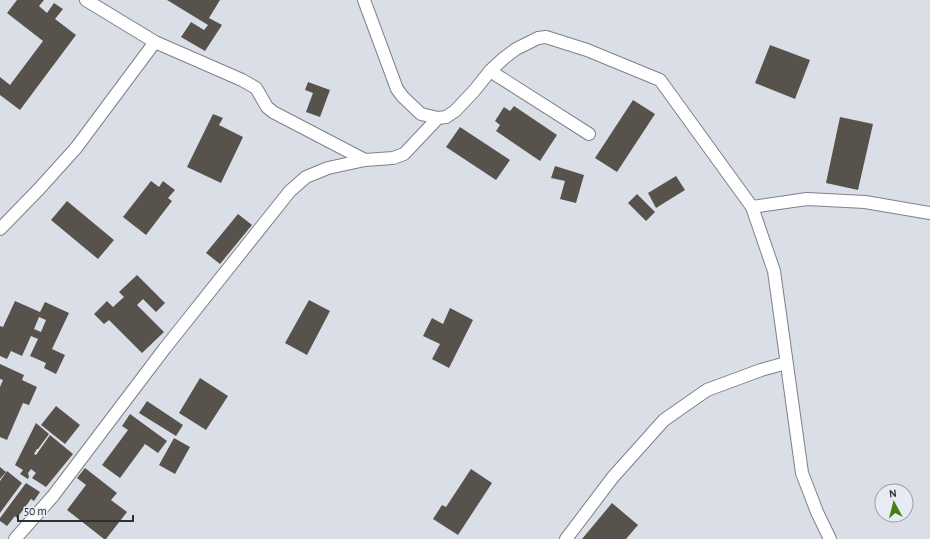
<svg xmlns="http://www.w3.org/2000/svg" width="930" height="539" viewBox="0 0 930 539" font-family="'Alegreya Sans',sans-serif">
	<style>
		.building { fill: #58524c; fill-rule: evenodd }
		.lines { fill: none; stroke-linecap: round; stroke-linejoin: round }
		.street-casing { stroke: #7d8188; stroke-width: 14 }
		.street { stroke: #fff; stroke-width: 12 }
	</style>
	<rect width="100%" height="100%" fill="#dadfe7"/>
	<path class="building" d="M17,0H44L39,6L47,13L54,3L63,9L55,19L76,35L20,110L0,95V77L10,85L43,41L7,13Z
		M167,0H220L209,18L222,25L205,51L181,37L191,22L204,30L208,25Z
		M770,45L810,60L795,99L755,83Z
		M308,82L330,90L320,117L306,112L313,93L305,90Z
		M633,100L655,114L617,172L595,158Z
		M514,106L557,135L540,161L496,131L500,125L495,121L504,107L510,111Z
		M213,114L223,118L219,125L243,137L221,183L187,167Z
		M840,117L873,124L858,190L826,183Z
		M460,127L510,160L496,180L446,147Z
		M555,166L584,175L576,203L560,199L565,181L551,178Z
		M676,176L685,190L656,208L648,193Z
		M151,181L159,187L163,181L175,190L168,198L172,201L146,235L123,217Z
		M637,194L655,212L646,221L628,203Z
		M67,201L114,240L98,259L51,220Z
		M238,214L252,225L220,264L206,253Z
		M137,275L165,303L156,312L143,299L137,305L164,332L142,353L109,320L104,324L94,314L107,301L113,307L124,297L119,292Z
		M309,300L330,311L307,355L285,343Z
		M15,301L40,312L45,302L69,313L52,349L65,355L56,374L44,368L46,363L30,356L38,339L31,336L22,356L11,351L7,359L0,356V326L3,327ZM39,317L46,320L41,332L34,329Z
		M450,308L473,320L449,368L432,359L440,344L423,336L432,318L443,324Z
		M0,364L24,375L22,380L37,387L29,405L23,403L7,440L0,437V387L3,380L0,379Z
		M200,378L228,396L206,430L179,413Z
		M147,401L183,425L176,436L139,413Z
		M56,406L80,425L65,444L41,425Z
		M130,414L167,441L158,453L145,444L120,478L102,465L128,430L122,426Z
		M36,423L49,434L38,449H37L34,454L36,455L50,435L73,454L46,487L32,478L36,473L31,469L28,473L29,477L28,479L20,474L23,470L15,465Z
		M174,438L190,447L175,474L159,465Z
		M0,467L6,472L0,479Z
		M85,468L117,493L111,500L127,512L106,539H104L67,510L86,485L77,478Z
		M471,469L492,483L458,535L433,519L442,505L446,507Z
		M7,471L22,483L0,513V481Z
		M26,483L40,492L34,501L31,499L17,518L15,516L7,526L0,521V518Z
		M612,503L638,525L626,539H582Z"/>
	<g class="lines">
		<defs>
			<path id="street" d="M86,0L155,42L242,80L256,88L267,107L273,112L365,160
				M364,0L397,89L403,97L421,114L438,118L446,117L455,111L474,91L490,71L504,58L516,49L538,38L546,37L587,50L660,80L752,207L774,271L802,473L817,512L830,539
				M490,71L589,134
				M752,207L807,199L865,202L930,213
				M0,229L39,189L76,148L155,42
				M15,539L53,496L165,348L290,191L306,177L328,168L365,160L393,158L404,154L438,118
				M566,539L613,477L664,420L707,390L761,370L786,363"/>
		</defs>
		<use href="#street" class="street-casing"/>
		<use href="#street" class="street"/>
	</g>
	<g transform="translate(894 503) rotate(353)"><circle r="19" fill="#e7ecf4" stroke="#9da0a6"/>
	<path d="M0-3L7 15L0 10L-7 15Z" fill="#487d11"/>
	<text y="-6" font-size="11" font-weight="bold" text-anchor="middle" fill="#2d2f32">N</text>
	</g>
	<path d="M18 515v6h115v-6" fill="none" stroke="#2d2f32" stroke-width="2"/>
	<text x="24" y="515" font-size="12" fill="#2d2f32" stroke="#e7ecf4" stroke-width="3" paint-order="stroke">50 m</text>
</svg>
